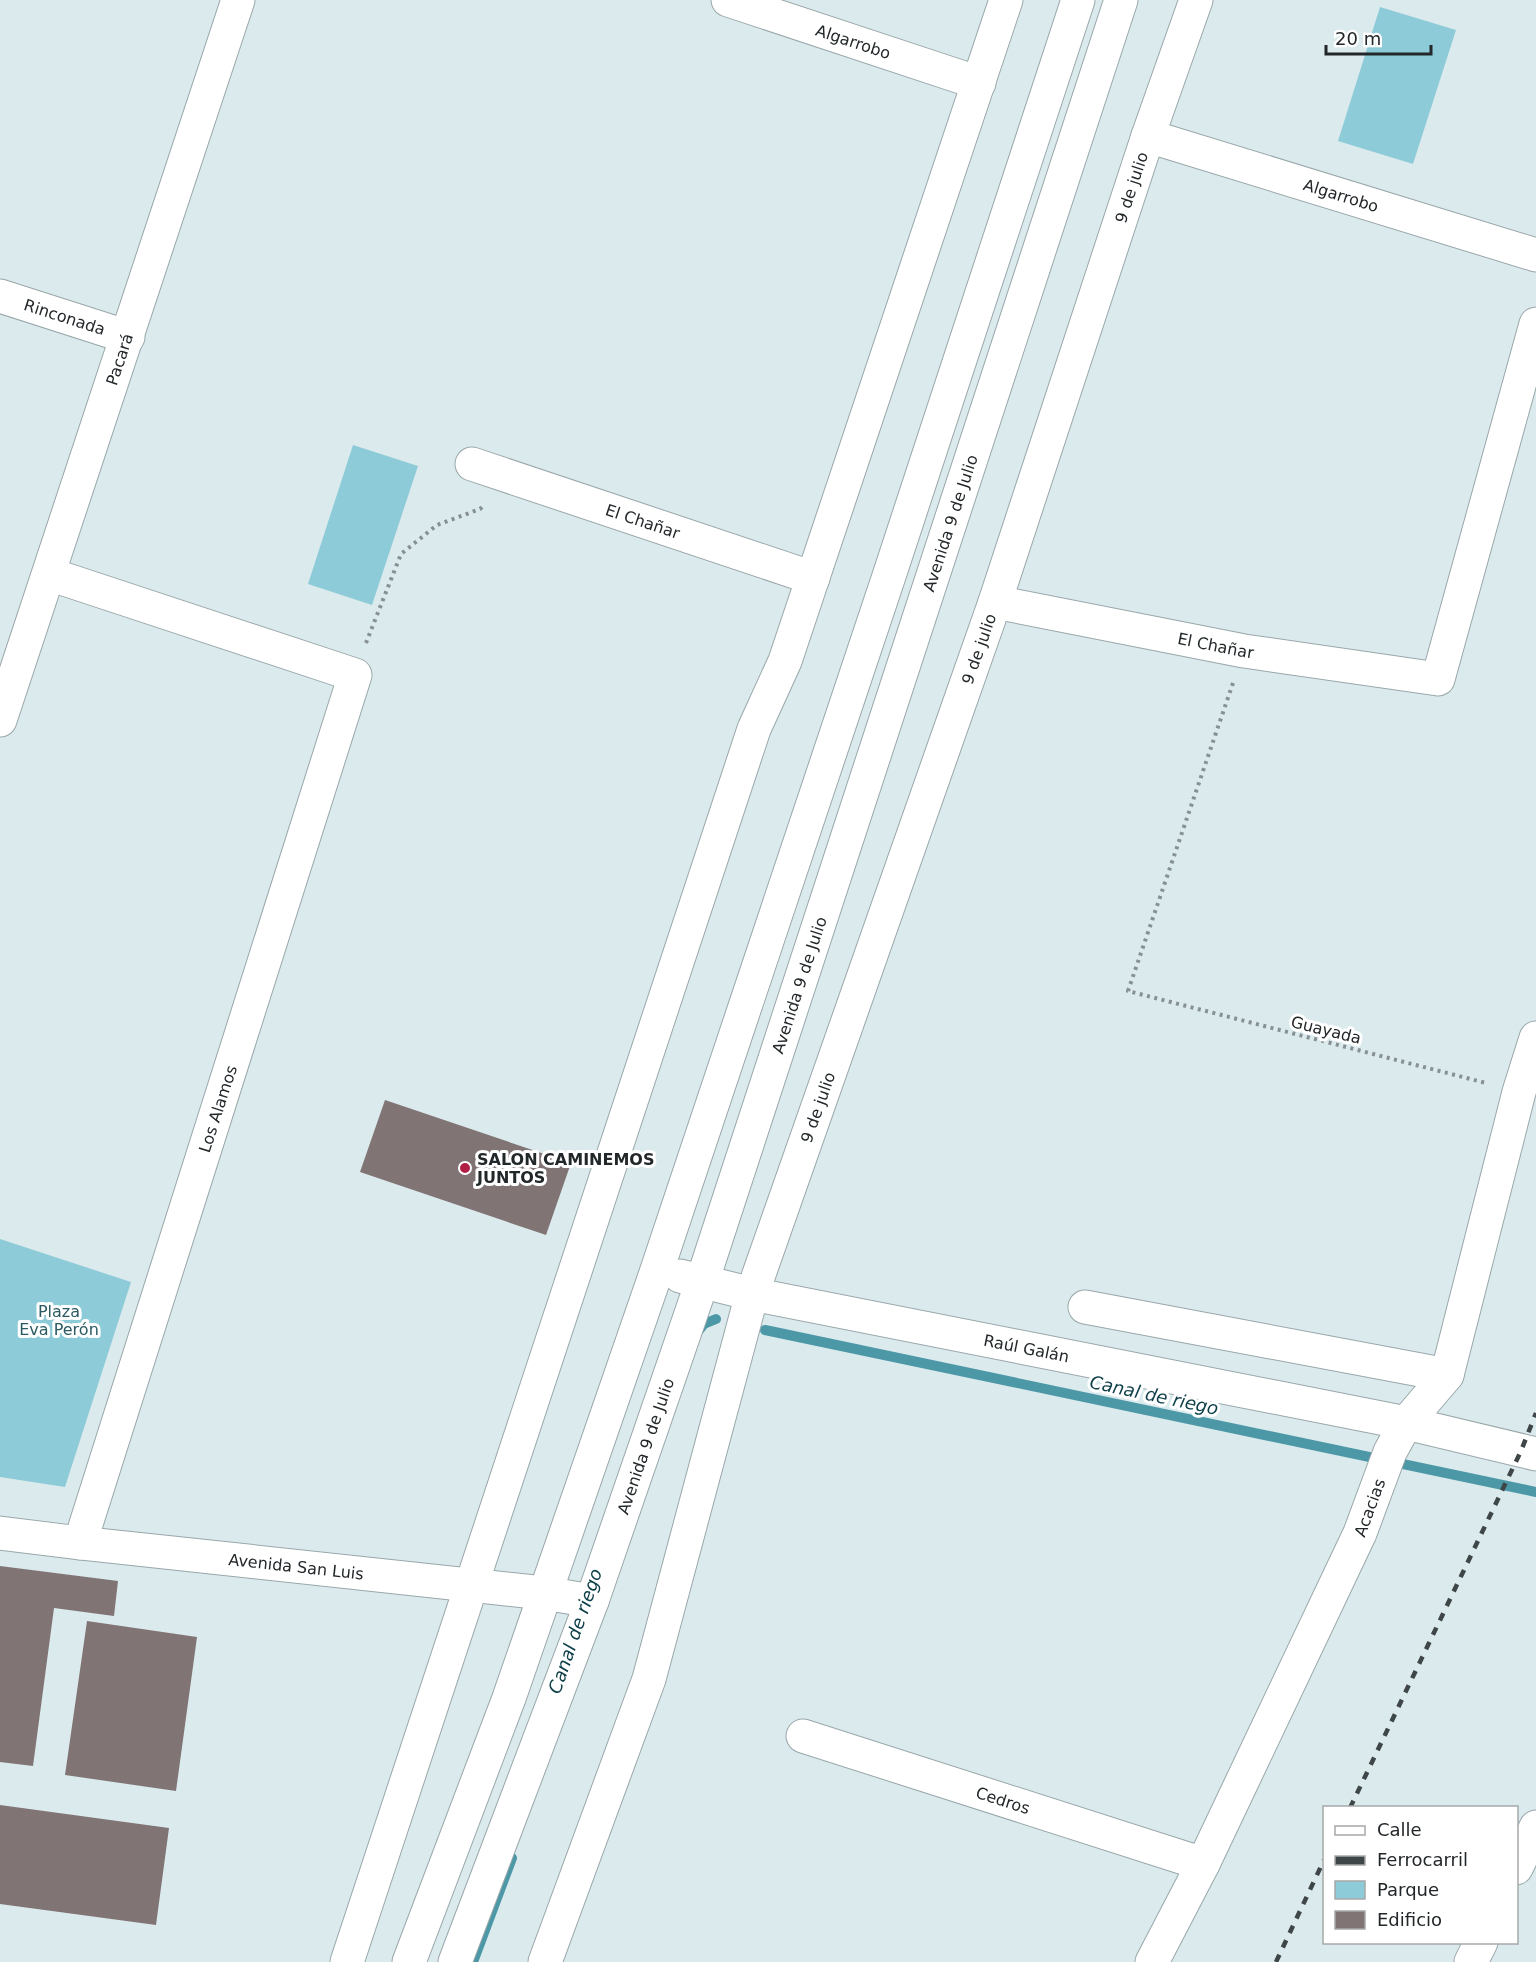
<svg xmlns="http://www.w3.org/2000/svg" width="1536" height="1962" viewBox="0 0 1536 1962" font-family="'DejaVu Sans',sans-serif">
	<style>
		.green { fill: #8ecbd8 }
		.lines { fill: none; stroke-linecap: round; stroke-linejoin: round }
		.stream { stroke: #4c98a7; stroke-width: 10 }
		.building { fill: #817475 }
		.minor-casing { stroke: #99a7aa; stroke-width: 35 }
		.major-casing { stroke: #99a7aa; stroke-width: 35 }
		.path { stroke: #879194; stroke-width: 4; stroke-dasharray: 3 4.5; stroke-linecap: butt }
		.minor { stroke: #fff; stroke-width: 33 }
		.major { stroke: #fff; stroke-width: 33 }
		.rail { stroke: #3f4648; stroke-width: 4.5; stroke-dasharray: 8 8; stroke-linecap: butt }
		.poi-dot { fill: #b11f46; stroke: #fff; stroke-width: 2 }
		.labels { text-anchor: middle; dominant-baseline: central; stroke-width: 6; stroke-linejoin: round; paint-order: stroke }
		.street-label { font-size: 16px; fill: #222729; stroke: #fff }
		.poi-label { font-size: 16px; font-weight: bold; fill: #222729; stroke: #fff; text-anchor: start }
		.park-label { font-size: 16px; fill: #2b5a63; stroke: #fff }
		.water-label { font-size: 18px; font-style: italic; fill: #0e4049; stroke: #fff }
	</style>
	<rect width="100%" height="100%" fill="#dbeaed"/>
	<path class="green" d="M1380,7L1456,30L1413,164L1338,141Z
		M353,445L418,466L372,605L308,584Z
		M0,1239L131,1282L65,1487L0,1477Z"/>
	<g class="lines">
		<path class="stream" d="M765,1330L1536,1492
			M696,1334L704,1324L716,1319
			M473,1962L512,1858"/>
	</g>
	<path class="building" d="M385,1100L571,1163L546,1235L360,1172Z
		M0,1566L118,1581L114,1616L54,1608L33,1766L0,1762Z
		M87,1621L197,1637L176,1791L65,1775Z
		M0,1805L169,1828L156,1925L0,1904Z"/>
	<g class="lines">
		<defs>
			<g id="minor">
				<path id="s1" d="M728,0L979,83"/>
				<path id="s2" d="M1148,136L1536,255"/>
				<path id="s3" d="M0,296L128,337"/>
				<path id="s4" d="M472,464L813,578"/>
				<path d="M49,574L355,675L80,1543"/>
				<path id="s5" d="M995,602L1244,651L1438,679L1536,324"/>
				<path id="s6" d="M0,720L238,0"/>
				<path d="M1085,1307L1447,1375"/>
				<path id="s7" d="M803,1736L1203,1864"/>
				<path d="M1516,1868L1536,1827"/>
				<path d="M347,1962L754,729L785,661L1006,0"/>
				<path id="s8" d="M545,1962L649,1679L752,1294L995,602L1148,136L1196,0"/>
				<path id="s9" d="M1152,1962L1203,1864L1360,1533L1390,1452L1406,1423L1447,1375L1519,1092L1536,1038"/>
				<path d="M1471,1962L1481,1942"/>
			</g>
			<g id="major">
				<path id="s10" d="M680,1276L752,1294L1406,1423L1536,1454"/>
				<path id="s11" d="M0,1533L80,1543L544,1593L592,1601"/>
				<path d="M409,1962L509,1698L657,1270L890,573L1078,0"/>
				<path id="s12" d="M455,1962L592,1601L702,1282L1121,0"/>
			</g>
		</defs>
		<use href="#minor" class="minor-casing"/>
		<use href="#major" class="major-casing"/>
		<path class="path" d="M366,643L401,554L437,525L480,509L484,505
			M1233,683L1128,991L1486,1083"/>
		<use href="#minor" class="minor"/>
		<use href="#major" class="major"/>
		<path class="rail" d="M1350,1808L1521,1451L1536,1413
			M1276,1962L1324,1860"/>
	</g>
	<circle class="poi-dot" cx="465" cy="1168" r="6"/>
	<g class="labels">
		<g class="street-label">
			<text stroke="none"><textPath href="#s1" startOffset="132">Algarrobo</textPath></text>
			<text stroke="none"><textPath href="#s8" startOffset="1870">9 de julio</textPath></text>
			<text stroke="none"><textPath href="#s2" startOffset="202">Algarrobo</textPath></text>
			<text stroke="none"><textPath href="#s3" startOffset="68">Rinconada</textPath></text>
			<text stroke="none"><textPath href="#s6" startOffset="380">Pacará</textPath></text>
			<text stroke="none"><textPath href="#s4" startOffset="180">El Chañar</textPath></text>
			<text stroke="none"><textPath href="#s12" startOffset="1522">Avenida 9 de Julio</textPath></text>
			<text stroke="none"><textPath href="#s5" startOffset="225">El Chañar</textPath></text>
			<text stroke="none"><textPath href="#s8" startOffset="1384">9 de julio</textPath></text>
			<text stroke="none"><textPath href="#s12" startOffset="1036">Avenida 9 de Julio</textPath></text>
			<text transform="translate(1326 1030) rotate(14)">Guayada</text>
			<text stroke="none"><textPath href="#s8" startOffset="898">9 de julio</textPath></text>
			<text transform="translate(218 1109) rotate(-72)">Los Alamos</text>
			<text stroke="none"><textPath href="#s10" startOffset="354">Raúl Galán</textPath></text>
			<text stroke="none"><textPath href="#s12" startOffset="550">Avenida 9 de Julio</textPath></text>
			<text stroke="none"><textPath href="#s9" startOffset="504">Acacias</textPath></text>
			<text stroke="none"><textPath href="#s11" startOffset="298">Avenida San Luis</textPath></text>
			<text stroke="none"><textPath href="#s7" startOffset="210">Cedros</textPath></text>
		</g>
		<g class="poi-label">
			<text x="477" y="1159">SALON CAMINEMOS<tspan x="477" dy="18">JUNTOS</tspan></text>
		</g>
		<g class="park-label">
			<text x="59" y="1311">Plaza<tspan x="59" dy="18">Eva Perón</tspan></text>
		</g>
		<g class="water-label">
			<text transform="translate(1154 1395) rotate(12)">Canal de riego</text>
			<text transform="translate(575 1631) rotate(-71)">Canal de riego</text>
		</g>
	</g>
	<rect x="1323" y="1806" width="195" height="138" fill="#ffffff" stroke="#a7a9a9" stroke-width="1.5"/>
	<rect x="1335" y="1826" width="30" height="9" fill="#ffffff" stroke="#a7a9a9" stroke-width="1.5"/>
	<text x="1377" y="1836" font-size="18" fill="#222729">Calle</text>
	<rect x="1335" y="1856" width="30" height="9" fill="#3f4648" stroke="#a7a9a9" stroke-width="1.5"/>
	<text x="1377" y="1866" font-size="18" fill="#222729">Ferrocarril</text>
	<rect x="1335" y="1881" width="30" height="18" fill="#8ecbd8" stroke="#a7a9a9" stroke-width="1.5"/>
	<text x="1377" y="1896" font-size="18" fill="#222729">Parque</text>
	<rect x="1335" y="1911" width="30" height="18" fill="#817475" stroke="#a7a9a9" stroke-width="1.5"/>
	<text x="1377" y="1926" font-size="18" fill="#222729">Edificio</text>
	<path d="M1326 45v9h105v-9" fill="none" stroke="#222729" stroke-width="3"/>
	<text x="1335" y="45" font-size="18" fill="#222729" stroke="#ffffff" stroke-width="4.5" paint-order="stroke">20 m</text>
</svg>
